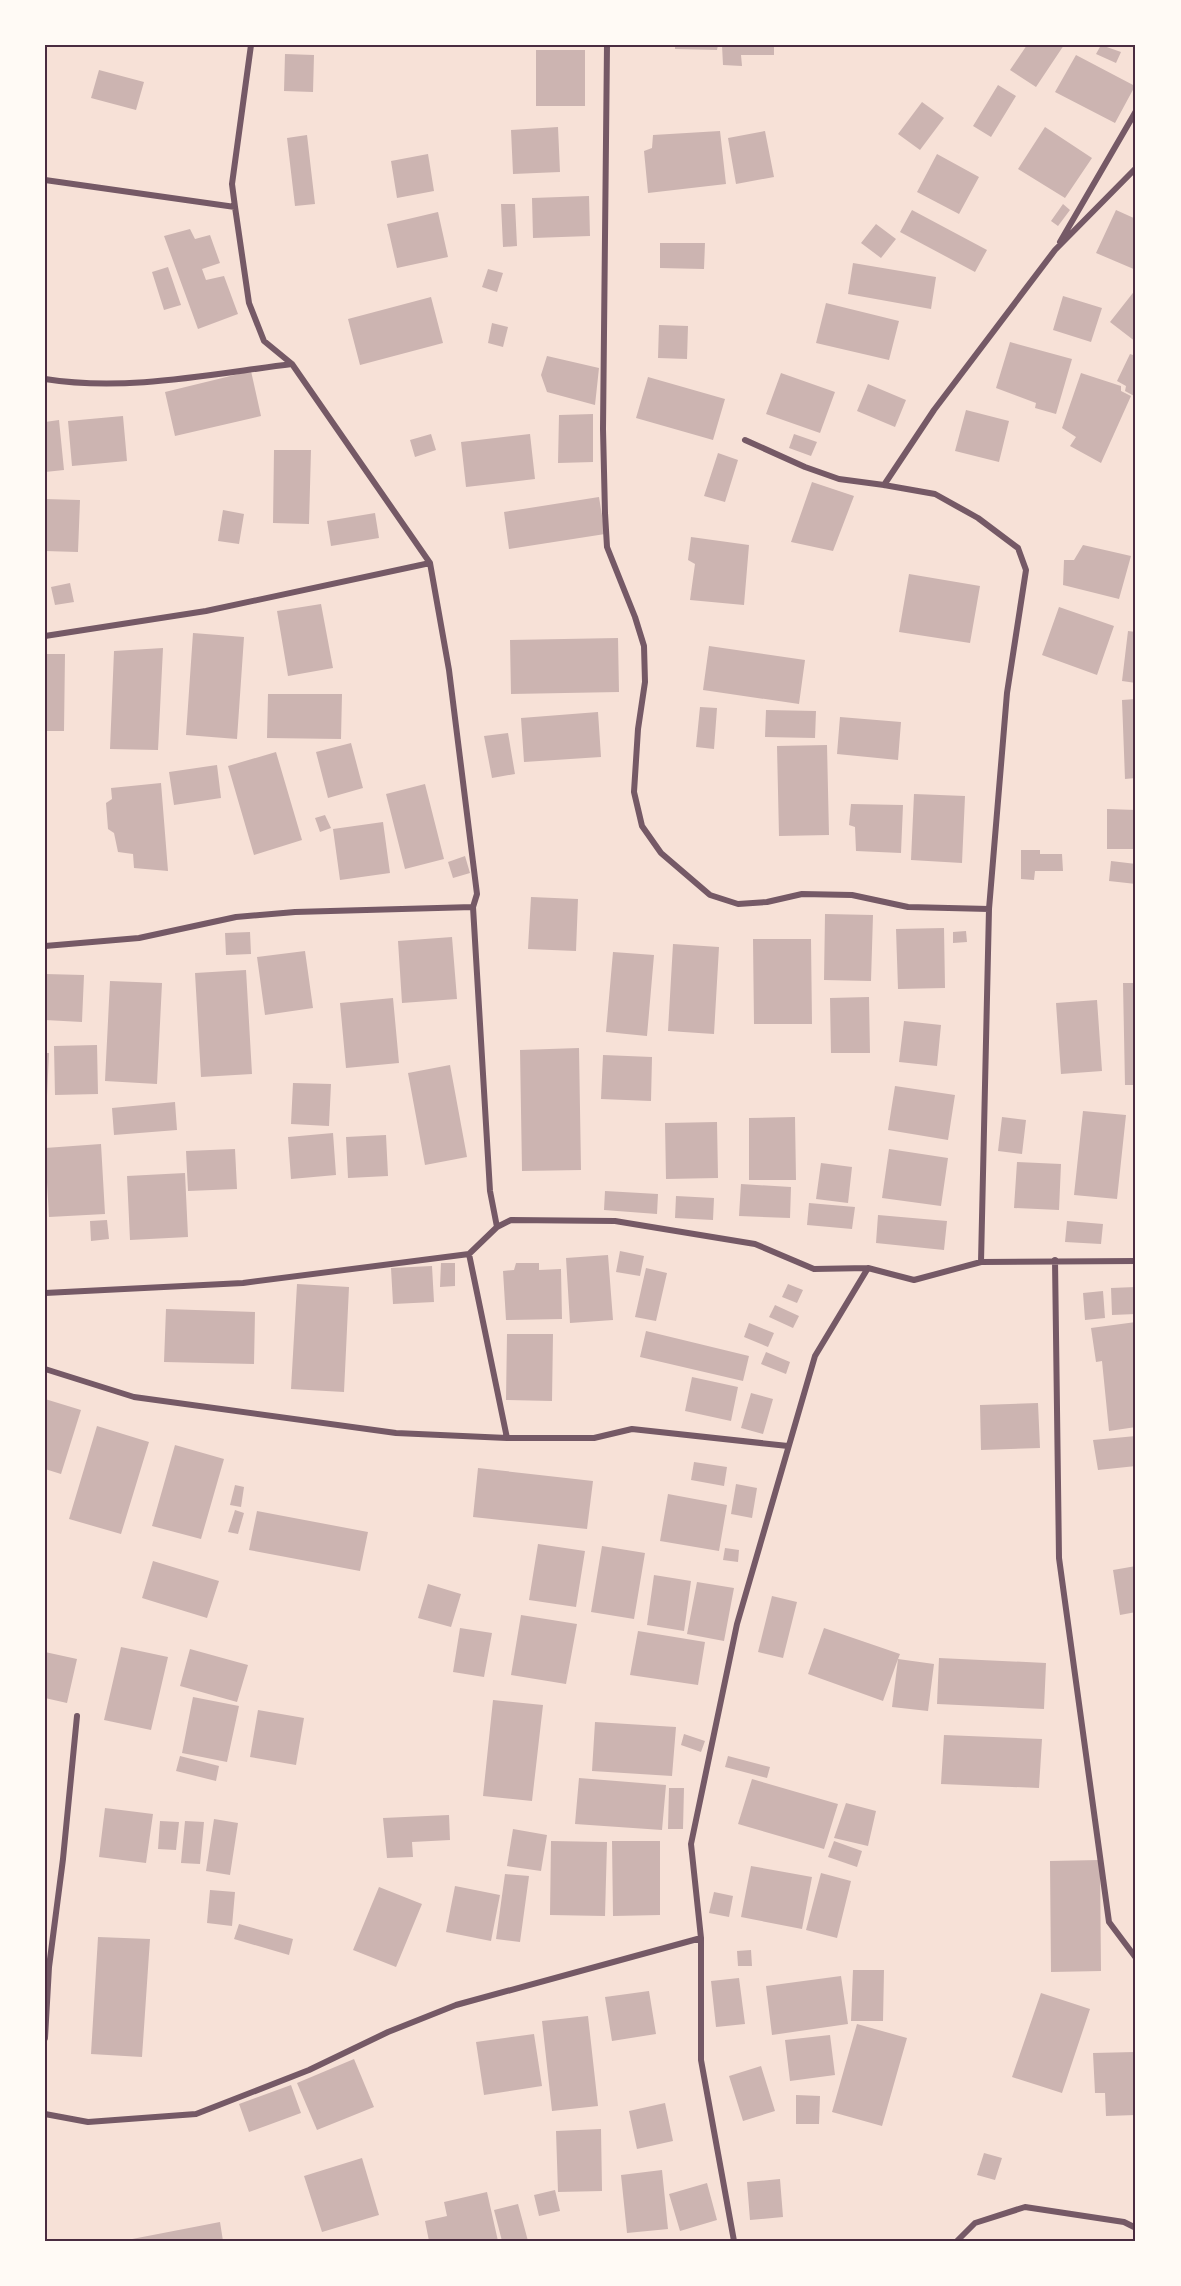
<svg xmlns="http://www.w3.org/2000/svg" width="1181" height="2286" viewBox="0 0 1181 2286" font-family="Montserrat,sans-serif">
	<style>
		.building { fill: #ccb4b1 }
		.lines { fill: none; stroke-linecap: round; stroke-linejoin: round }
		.minor { stroke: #755966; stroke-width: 6 }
		.neatline { fill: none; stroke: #4a2c40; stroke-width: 2 }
	</style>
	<rect width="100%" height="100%" fill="#f7e1d7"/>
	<path class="building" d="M675,45H718L717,50L675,49Z
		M722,45H774V55H741L742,66L723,65Z
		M1027,45H1064L1036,87L1010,70Z
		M1101,45L1121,52L1116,63L1096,54Z
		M536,50H585V106H536Z
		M285,54L314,55L313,92L284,91Z
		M1076,55L1135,86L1115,123L1055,92Z
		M99,70L144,82L136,110L91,98Z
		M998,85L1016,96L991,137L973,126Z
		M922,102L944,118L920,150L898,134Z
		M558,127L560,172L513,174L511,130Z
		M1045,127L1092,158L1065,198L1018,169Z
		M720,131L726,184L648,193L644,151L652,148L653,135Z
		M765,131L774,177L736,184L728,138Z
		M307,135L315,204L295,206L287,138Z
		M428,154L434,191L397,198L391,161Z
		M937,154L979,177L959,214L917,192Z
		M589,196L590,236L533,238L532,198Z
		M501,204H515L517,246L503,247Z
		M1063,204L1070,210L1058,226L1051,221Z
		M912,210L987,250L975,272L900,232Z
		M1116,210L1136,219V270L1096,253Z
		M438,212L448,257L397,268L387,224Z
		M876,224L896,239L881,258L861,243Z
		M190,229L195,239L210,235L220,263L202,269L206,280L224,276L238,314L198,329L164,236Z
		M660,243H705L704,269L660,268Z
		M853,263L936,277L931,309L848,294Z
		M168,267L181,305L164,310L152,272Z
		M488,269L503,273L497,292L482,287Z
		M1136,289V342L1110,322Z
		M1063,296L1102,308L1091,342L1053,330Z
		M431,297L443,343L360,365L348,319Z
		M826,303L899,321L889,360L816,343Z
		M492,323L508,327L503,347L488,343Z
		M659,325L688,326L687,359L658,358Z
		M1010,342L1072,359L1056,414L1035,408L1036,403L996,388Z
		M1130,354L1136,356V397L1125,391L1126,386L1117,381Z
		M547,356L599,368L595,405L547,392L541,375Z
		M251,371L261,416L175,436L165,392Z
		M781,373L835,392L820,433L766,414Z
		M1081,373L1121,386V391L1131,396L1101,463L1070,446L1076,437L1062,428Z
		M648,377L725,399L713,440L636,418Z
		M868,384L906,400L895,427L857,411Z
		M966,410L1009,421L999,462L955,451Z
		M593,414V462L558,463L559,415Z
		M123,416L127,461L72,466L68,421Z
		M59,420L64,470L45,472V422Z
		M431,434L436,450L415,457L410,440Z
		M530,434L535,479L466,487L461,442Z
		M794,434L817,442L811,456L789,448Z
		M274,450H311L309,524L273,523Z
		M718,453L738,460L725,502L704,496Z
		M812,482L854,496L833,551L791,542Z
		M599,497L605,534L509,549L504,512Z
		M45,499L80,500L78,552L45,551Z
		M223,510L244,514L239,544L218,541Z
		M375,513L379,538L331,546L327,521Z
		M691,537L749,545L744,605L690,600L695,564L688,560Z
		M1083,545L1131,556L1119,599L1063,585L1064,560H1074Z
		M909,574L980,586L970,643L899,632Z
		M70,583L74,602L55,605L51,587Z
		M321,604L333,668L288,676L277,611Z
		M1059,607L1114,626L1097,675L1042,655Z
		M1128,631L1136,632V683L1122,681Z
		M193,633L244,637L237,739L186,735Z
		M618,638L619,692L511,694L510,640Z
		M709,646L805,660L799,704L703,690Z
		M163,648L158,750L110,749L114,651Z
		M45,654H65L64,731H45Z
		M268,694H342L341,739L267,738Z
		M1136,699V778L1125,779L1122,700Z
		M700,707L717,708L714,749L696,747Z
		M766,710L816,711L815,738L765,737Z
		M598,712L601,757L524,762L521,718Z
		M840,717L901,722L898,760L837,754Z
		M508,733L515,774L492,778L484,736Z
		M351,743L363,788L328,798L316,752Z
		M827,745L829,835L779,836L777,746Z
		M276,752L302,840L254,855L228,766Z
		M217,765L221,798L174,805L169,772Z
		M161,783L168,871L134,868L133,854L118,852L114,833L108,829L106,803L112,799L111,788Z
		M425,784L444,859L405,869L386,794Z
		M914,794L965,796L962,863L911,860Z
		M851,804L903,805L901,853L856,851L855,827L849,825Z
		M1107,809L1136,810V849H1107Z
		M325,815L331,828L320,832L315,818Z
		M383,822L390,873L340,880L333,829Z
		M1021,850H1040V854H1062L1063,871H1035L1034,880L1021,879Z
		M465,856L470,873L453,878L448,862Z
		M1111,861L1136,864V884L1109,881Z
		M531,897L578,899L576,951L528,949Z
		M825,914L873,915L871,981L824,980Z
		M944,928L945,988L898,989L896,929Z
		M966,931L967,942L953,943V932Z
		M250,932L251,954L226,955L225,933Z
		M452,937L457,999L402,1003L398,941Z
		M753,939H811L812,1024H754Z
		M673,944L719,947L714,1034L668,1031Z
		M305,951L313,1008L265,1015L257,957Z
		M613,952L654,955L647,1036L606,1032Z
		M246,970L252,1074L201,1077L195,973Z
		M45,974L84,975L82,1022L45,1020Z
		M110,981L162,983L157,1084L105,1081Z
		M1123,983H1136V1085H1125Z
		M869,997L870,1053H831L830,998Z
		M393,998L399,1063L346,1068L340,1003Z
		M1097,1000L1102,1071L1061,1074L1056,1003Z
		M904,1021L941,1025L937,1066L899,1062Z
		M97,1045L98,1094L55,1095L54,1046Z
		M579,1048L581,1170L522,1171L520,1050Z
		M45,1053H49L47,1096H45Z
		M603,1055L652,1057L651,1101L601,1099Z
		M450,1065L467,1157L425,1165L408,1073Z
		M293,1083L331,1084L329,1126L291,1124Z
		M895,1086L955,1095L948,1140L888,1130Z
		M175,1102L177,1130L114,1135L112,1108Z
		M1083,1111L1126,1115L1117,1199L1074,1195Z
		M795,1117L796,1180H749V1118Z
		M1002,1117L1026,1120L1022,1154L998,1151Z
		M717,1122L718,1178L666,1179L665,1123Z
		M333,1133L336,1175L291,1179L288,1137Z
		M386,1135L388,1176L348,1178L346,1137Z
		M101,1144L105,1214L49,1217L45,1148Z
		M235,1149L237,1189L188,1191L186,1151Z
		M889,1149L948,1158L941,1206L882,1198Z
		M1017,1162L1061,1164L1059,1210L1014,1208Z
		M821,1163L852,1167L848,1203L816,1199Z
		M185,1173L188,1237L130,1240L127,1176Z
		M741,1184L791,1187L790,1218L739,1216Z
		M605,1191L658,1194L657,1214L604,1210Z
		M676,1196L714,1198L713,1220L675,1218Z
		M809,1203L855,1207L852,1229L807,1225Z
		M878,1215L947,1221L944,1250L876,1243Z
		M107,1220L109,1239L91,1241L90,1221Z
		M1067,1221L1103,1224L1101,1244L1065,1242Z
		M620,1251L644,1256L640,1276L616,1272Z
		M608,1255L613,1320L570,1323L566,1258Z
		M441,1263H455V1286L440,1287Z
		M516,1263H539V1270L561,1269L562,1319L506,1320L503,1271L514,1270Z
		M432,1266L434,1302L393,1304L391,1268Z
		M646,1268L667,1273L656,1321L635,1317Z
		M297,1284L349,1287L344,1392L291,1389Z
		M788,1284L803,1290L797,1303L782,1297Z
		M1136,1287V1314L1112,1315L1111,1288Z
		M1103,1291L1105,1318L1085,1320L1083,1293Z
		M775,1305L799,1316L793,1328L769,1317Z
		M166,1309L255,1312L254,1364L164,1362Z
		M1136,1322V1427L1109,1431L1102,1361L1096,1362L1091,1328Z
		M749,1323L774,1333L768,1347L744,1337Z
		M646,1331L749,1356L743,1381L640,1357Z
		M507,1334H553L552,1401L506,1400Z
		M766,1352L790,1362L786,1374L761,1364Z
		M692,1377L738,1387L731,1421L685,1411Z
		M751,1393L773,1399L763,1434L741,1428Z
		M45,1399L81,1410L61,1474L45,1469Z
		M1038,1403L1040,1448L981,1450L980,1405Z
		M97,1426L149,1442L121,1534L69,1519Z
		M1136,1436V1466L1098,1470L1093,1440Z
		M175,1445L224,1459L201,1539L152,1526Z
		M694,1462L727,1467L724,1486L691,1480Z
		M478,1468L593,1481L587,1529L473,1517Z
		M736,1484L757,1488L752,1518L731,1514Z
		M235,1485L244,1487L241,1507L230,1505Z
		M668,1494L727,1505L719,1551L660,1541Z
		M235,1510L244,1513L238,1534L228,1532Z
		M257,1511L368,1532L360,1571L249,1550Z
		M538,1544L585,1551L576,1607L529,1600Z
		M602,1546L645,1553L634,1619L591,1612Z
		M725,1548L739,1550L738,1562L723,1560Z
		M153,1561L219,1581L207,1618L142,1598Z
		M1136,1566V1612L1120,1615L1113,1570Z
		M654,1575L691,1581L684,1631L647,1625Z
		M697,1582L734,1588L724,1641L687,1634Z
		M428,1584L461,1594L451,1627L418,1618Z
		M772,1596L797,1602L783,1658L758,1652Z
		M521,1615L577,1624L566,1684L511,1675Z
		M460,1628L492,1633L484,1677L453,1672Z
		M824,1628L900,1654L898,1659L934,1664L928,1711L892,1707L898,1659L883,1701L808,1674Z
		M638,1631L705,1642L698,1685L630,1675Z
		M121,1647L168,1657L151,1730L104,1720Z
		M190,1649L248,1665L237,1702L180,1686Z
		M45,1652L77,1659L67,1703L45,1698Z
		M939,1658L1046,1663L1044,1709L937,1704Z
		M193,1697L239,1706L227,1762L182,1753Z
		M493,1700L543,1705L532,1801L483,1796Z
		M258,1710L304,1718L296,1765L250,1757Z
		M595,1722L676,1727L672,1776L592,1771Z
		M684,1734L705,1741L701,1752L681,1745Z
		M944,1735L1042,1739L1039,1788L941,1784Z
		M180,1756L219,1766L216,1781L176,1771Z
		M728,1756L770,1767L767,1778L725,1767Z
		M579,1778L666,1785L662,1830L575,1824Z
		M752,1779L838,1804L824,1849L738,1824Z
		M669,1788H684L683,1829H668Z
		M846,1803L876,1811L868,1846L834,1838Z
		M105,1808L153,1814L146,1863L99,1857Z
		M449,1815L450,1840L412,1842L413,1857L387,1858L383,1818Z
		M214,1819L238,1823L230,1875L206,1871Z
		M160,1821L179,1822L176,1850L158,1849Z
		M185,1821L204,1822L200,1864L181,1863Z
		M513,1829L547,1835L541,1871L507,1866Z
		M551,1841L607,1842L605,1916L550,1915Z
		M612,1841H660V1915L613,1916Z
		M834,1841L862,1851L857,1867L828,1857Z
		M1100,1860L1101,1971L1051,1972L1050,1861Z
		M751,1866L812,1877L802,1929L741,1917Z
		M821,1873L851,1881L837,1938L806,1930Z
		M505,1874L529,1876L520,1942L496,1939Z
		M455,1886L500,1895L491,1941L446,1932Z
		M379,1887L422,1904L396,1967L353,1950Z
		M210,1890L235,1892L232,1926L207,1923Z
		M714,1892L733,1896L729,1917L709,1913Z
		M239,1924L293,1939L289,1955L234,1939Z
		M98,1937L150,1939L142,2057L91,2054Z
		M751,1950L752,1966H738L737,1951Z
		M853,1970H884L883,2021H851Z
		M841,1976L848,2024L772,2035L766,1986Z
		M739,1978L745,2024L716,2027L711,1981Z
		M649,1991L656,2034L612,2041L605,1997Z
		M1041,1993L1090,2009L1062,2093L1012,2077Z
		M588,2016L598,2106L552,2111L542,2021Z
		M857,2024L907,2038L882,2126L832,2112Z
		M534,2034L542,2086L484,2095L476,2042Z
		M830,2035L835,2075L790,2081L785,2040Z
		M1135,2052L1136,2115L1106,2116L1105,2093H1095L1093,2053Z
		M354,2059L374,2107L317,2130L297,2083Z
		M761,2066L775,2111L743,2121L729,2076Z
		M291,2085L301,2113L249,2132L239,2104Z
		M796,2095L820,2096L819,2124H796Z
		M665,2103L673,2141L637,2149L629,2111Z
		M601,2129L602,2191L558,2192L556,2131Z
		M984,2153L1002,2158L995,2180L977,2175Z
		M362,2158L379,2215L322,2232L304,2176Z
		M662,2170L668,2229L627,2233L621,2175Z
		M780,2179L783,2217L750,2220L747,2182Z
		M707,2183L717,2220L680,2231L669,2194Z
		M555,2190L560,2211L539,2216L534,2195Z
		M487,2192L498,2241H429L425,2221L447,2216L444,2202Z
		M518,2204L528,2241H502L494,2210Z
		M220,2222L223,2241H128L127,2240Z"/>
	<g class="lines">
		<path class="minor" d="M251,45L232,184L235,207L249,303L264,341L292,364L430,563L449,670L477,894L473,907L490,1191L497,1227
			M607,45L603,429L605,513L607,547L635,617L644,646L645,682L638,729L634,792L642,826L661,853L710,895L738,904L767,902L802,894L852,895L908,907L989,909
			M45,180L235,207
			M1060,242L1136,111
			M45,379C126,392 211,374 292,364
			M745,440L805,467L839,479L884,485L935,494L978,518L1018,548L1026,570L1007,693L989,909L981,1262
			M884,485L934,410L1055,250L1136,168
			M45,636L206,611L430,563
			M45,946L139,938L236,917L295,912L473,907
			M469,1254L507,1438
			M1055,1260L1059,1558L1109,1922L1136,1958
			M45,1293L243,1283L469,1254L497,1227L511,1220L615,1221L755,1244L814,1269L868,1268
			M45,1369L134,1397L396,1433L507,1438H594L632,1429L788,1446
			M45,2038L49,1967L63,1859L77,1716
			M45,2114L88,2122L196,2114L309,2070L388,2032L456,2005L701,1938
			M734,2241L701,2060V1938L691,1844L737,1624L815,1356L868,1268L914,1280L981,1262L1136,1261
			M957,2241L975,2223L1025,2207L1124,2222L1136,2228"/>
	</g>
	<rect width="1181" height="2286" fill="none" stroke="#fffaf5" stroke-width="93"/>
	<rect x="46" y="46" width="1088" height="2194" class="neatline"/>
</svg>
